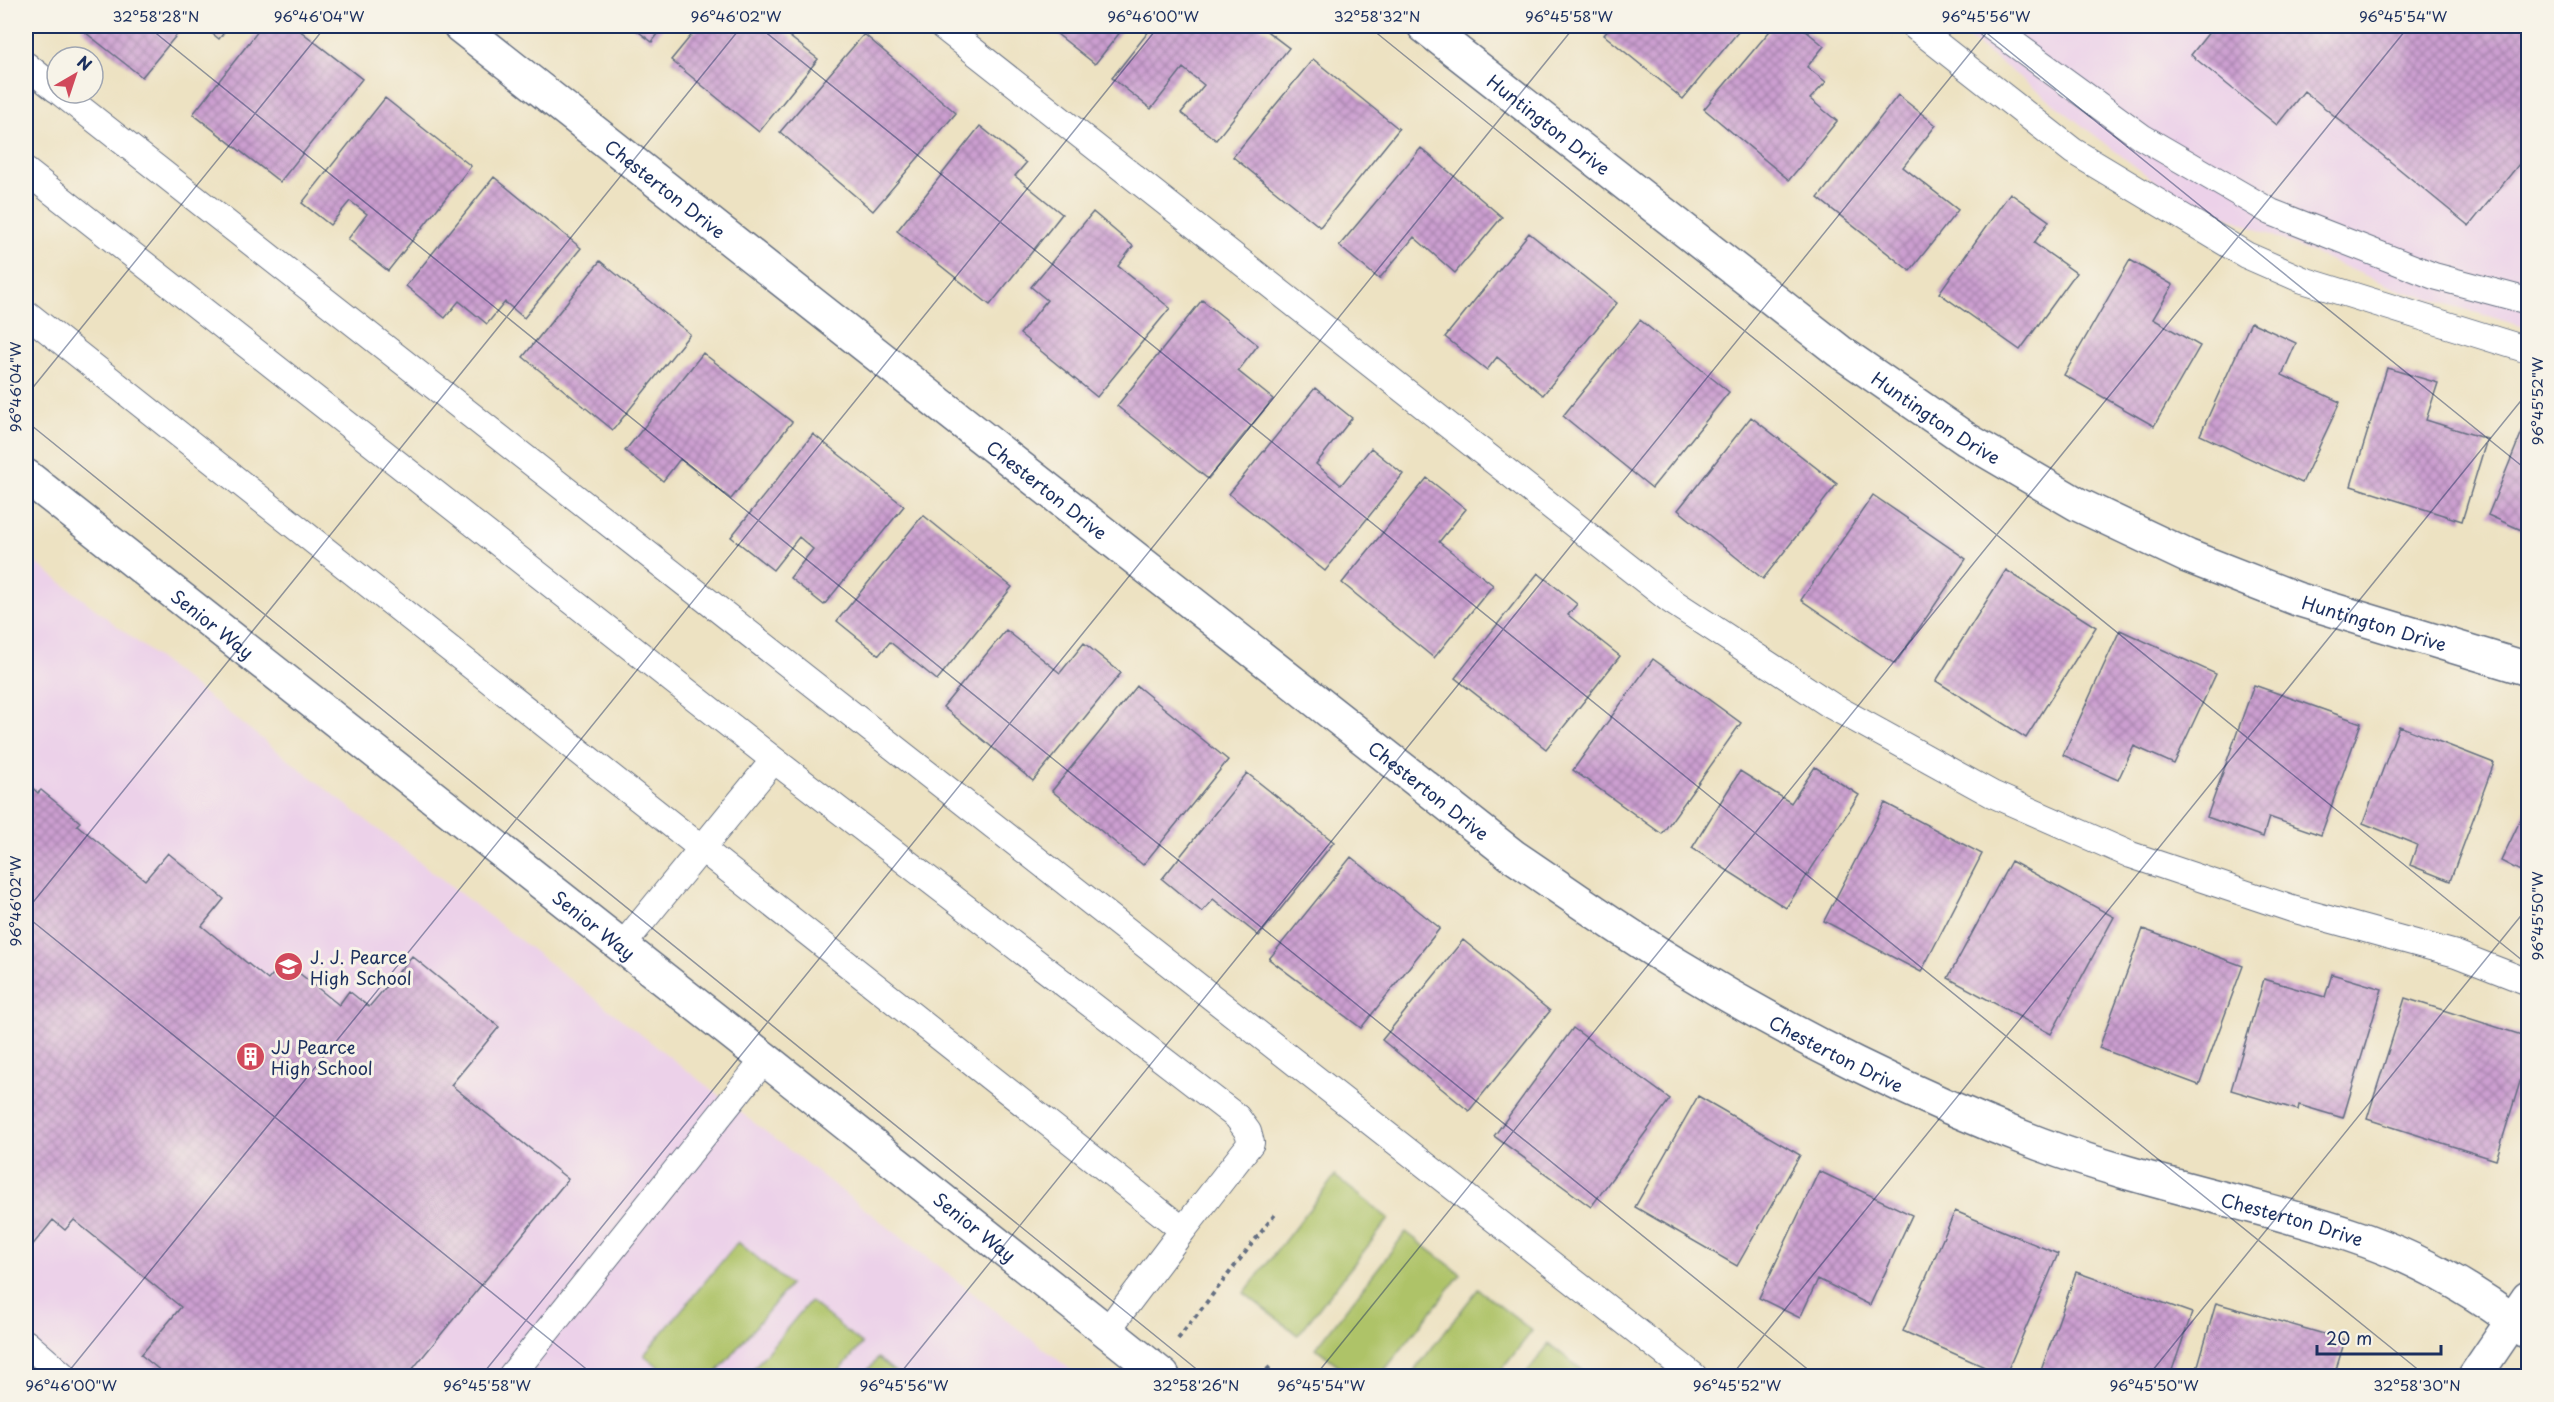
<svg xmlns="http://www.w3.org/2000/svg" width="2554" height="1402" viewBox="0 0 2554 1402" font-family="'Playpen Sans',sans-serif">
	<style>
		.built { fill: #ecd1e9 }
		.grass { fill: #aec368; stroke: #647963; stroke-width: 1.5 }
		.building { fill: url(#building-cross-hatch) }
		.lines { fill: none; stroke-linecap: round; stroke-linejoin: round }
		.service-casing { stroke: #646e81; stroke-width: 28 }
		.minor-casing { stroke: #646e81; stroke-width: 36 }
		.tertiary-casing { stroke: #646e81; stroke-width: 36 }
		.path { stroke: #646e81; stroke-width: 4; stroke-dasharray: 4.5 4.5; stroke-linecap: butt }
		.service { stroke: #fff; stroke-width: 26 }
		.minor { stroke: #fff; stroke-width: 33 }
		.tertiary { stroke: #fff; stroke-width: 33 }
		.ticks { fill: none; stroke: #1b2f5e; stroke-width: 1.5; stroke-opacity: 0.45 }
		.labels { text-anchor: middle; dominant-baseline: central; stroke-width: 6; stroke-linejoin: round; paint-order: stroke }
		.street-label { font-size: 18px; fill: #1b2f5e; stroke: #f7f3e8 }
		.poi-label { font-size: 18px; fill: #1b2f5e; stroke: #f7f3e8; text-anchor: start }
		.neatline { fill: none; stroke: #1b2f5e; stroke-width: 2 }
		.ticks-label { font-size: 15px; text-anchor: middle; fill: #1b2f5e }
	</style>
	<defs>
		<pattern id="building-cross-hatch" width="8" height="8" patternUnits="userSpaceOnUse" patternTransform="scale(1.5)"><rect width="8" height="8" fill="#cc9fd0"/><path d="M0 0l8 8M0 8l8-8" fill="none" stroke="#a582ac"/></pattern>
	</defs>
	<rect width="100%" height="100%" fill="#f7f3e8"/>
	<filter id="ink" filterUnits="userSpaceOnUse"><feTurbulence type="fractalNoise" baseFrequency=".0167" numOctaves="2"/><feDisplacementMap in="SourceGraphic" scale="12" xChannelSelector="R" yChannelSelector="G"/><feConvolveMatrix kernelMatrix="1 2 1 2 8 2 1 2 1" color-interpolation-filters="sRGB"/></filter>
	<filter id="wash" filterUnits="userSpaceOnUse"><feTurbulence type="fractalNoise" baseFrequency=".008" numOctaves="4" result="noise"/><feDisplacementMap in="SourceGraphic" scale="24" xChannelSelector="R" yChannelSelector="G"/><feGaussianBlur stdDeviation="1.35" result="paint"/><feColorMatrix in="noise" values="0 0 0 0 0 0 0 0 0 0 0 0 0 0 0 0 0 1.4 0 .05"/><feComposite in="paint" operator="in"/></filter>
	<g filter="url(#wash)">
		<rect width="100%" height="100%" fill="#ede2c2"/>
		<path class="built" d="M1953,26H2528V328L2397,289L2167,191Z
			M26,555L1079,1376H26Z"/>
		<path class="grass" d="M1335,1176L1389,1219L1298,1335L1244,1293Z
			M1406,1232L1461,1274L1380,1376H1352L1316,1348Z
			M738,1242L790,1285L714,1376H670L644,1355Z
			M1478,1289L1532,1331L1497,1376H1410Z
			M810,1301L862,1344L835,1376H747Z
			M1549,1344L1590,1376H1524Z
			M878,1358L900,1376H863Z"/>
		<g id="blocks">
			<path class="building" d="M84,26H184L142,77L81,29Z
				M203,26H229L219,39Z
				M262,26H294L362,79L280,182L193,114Z
				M631,26H664L652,42Z
				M699,26H776L818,59L759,132L671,60Z
				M1047,26H1125L1095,64Z
				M1153,26H1260L1289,48L1216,140L1181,113L1204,85L1183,68L1151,109L1112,78Z
				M1612,26H1743L1683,99L1604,35Z
				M1774,26H1800L1824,46L1807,67L1826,82L1810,99L1837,121L1789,180L1704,109Z
				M2214,26H2528V153L2469,226L2304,91L2277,125L2191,55Z
				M864,34L956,113L873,211L780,132Z
				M1313,59L1399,129L1320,227L1233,157Z
				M1898,95L1936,125L1903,167L1958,210L1910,271L1818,198Z
				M385,98L471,166L388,271L348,239L367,214L350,201L330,225L302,203Z
				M980,126L1026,163L1015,176L1062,214L990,305L897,231Z
				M1421,148L1502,217L1455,273L1414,237L1379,279L1339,246Z
				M494,177L581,248L524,318L505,302L487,324L459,301L445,318L406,286Z
				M2010,193L2049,221L2034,243L2076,273L2020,350L1939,293Z
				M1093,212L1133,246L1118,266L1170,308L1097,397L1020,334L1047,300L1031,287Z
				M1529,233L1617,303L1543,395L1497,357L1487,370L1445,337Z
				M2130,260L2173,285L2153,319L2200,346L2154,426L2064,375Z
				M600,261L690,334L613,430L523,357Z
				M1202,300L1258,345L1238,371L1273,399L1208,479L1117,406Z
				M1640,320L1729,392L1652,488L1563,416Z
				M2251,322L2296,343L2282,375L2340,402L2302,483L2200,435Z
				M703,353L792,422L731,499L680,459L663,481L625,451Z
				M2387,368L2438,383L2426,420L2487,439L2462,521L2351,486Z
				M1315,388L1352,418L1316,464L1341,485L1371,448L1403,474L1325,571L1229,494Z
				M1751,417L1837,484L1763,579L1678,510Z
				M2528,417V533L2488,515Z
				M813,434L904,506L824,605L790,578L813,549L799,537L773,570L731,537Z
				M1427,478L1466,509L1439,542L1493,585L1434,658L1342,583Z
				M1873,495L1966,559L1895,664L1801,600Z
				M923,515L1012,587L937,680L890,642L879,655L837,621Z
				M2006,570L2096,627L2026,738L1936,681Z
				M1538,573L1577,604L1568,615L1620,656L1546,749L1455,678Z
				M1006,630L1060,673L1084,643L1121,673L1033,781L943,707Z
				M2120,630L2216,674L2174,764L2134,746L2118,780L2063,755Z
				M1653,659L1741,723L1662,834L1573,770Z
				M2254,685L2361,723L2321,835L2269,817L2263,837L2207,817Z
				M1137,686L1228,760L1143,865L1052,791Z
				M2399,726L2494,763L2450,881L2410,865L2417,845L2363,823Z
				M1815,767L1859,795L1786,908L1692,848L1740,771L1791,803Z
				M1247,773L1334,842L1259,936L1213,899L1202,912L1162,879Z
				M26,782L38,793L41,790L80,822L77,825L145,880L168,853L224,899L202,926L268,980L284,961L339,1005L349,991L369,1007L412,956L499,1027L451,1085L568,1179L407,1376H167L141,1355L181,1307L74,1220L65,1230L53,1220L26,1253Z
				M1885,803L1982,854L1921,972L1824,921Z
				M2528,804V875L2501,861Z
				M1351,857L1440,928L1361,1028L1269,959Z
				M2011,861L2114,917L2051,1034L1948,978Z
				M2143,929L2243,966L2199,1085L2099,1048Z
				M1463,940L1550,1011L1469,1111L1382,1040Z
				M2332,974L2382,989L2343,1118L2299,1105L2298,1110L2231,1090L2264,979L2325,997Z
				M2405,998L2528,1037V1056L2496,1160L2367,1119Z
				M1573,1028L1670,1099L1591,1207L1494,1136Z
				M1698,1096L1800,1155L1737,1266L1635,1207Z
				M1819,1171L1912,1215L1870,1305L1818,1279L1800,1318L1759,1298Z
				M1955,1211L2058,1254L2005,1376L1903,1331Z
				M2076,1272L2192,1313L2170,1376H2039Z
				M2216,1303L2345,1340L2334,1376H2195Z"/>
		</g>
	</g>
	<g filter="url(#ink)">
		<use href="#blocks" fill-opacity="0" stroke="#646e81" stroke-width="1.5"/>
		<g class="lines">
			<defs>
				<path id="service" d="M942,26L1670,600L1832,706L1992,794L2131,855L2292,909L2456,954L2528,982
					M1914,26L2073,151L2246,255L2303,280L2528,350
					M1990,26L2142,137L2271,212L2434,276L2528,301
					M26,65L57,90
					M61,93L1694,1376
					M26,171L774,760L1237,1117L1248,1132L1251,1143L1183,1230L26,313
					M622,946L774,760
					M1106,1332L1183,1230
					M26,1343L64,1376
					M511,1376L765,1059"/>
				<g id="minor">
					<path id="s1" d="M460,26L1513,856C1568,893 1622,932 1679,966C1790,1034 1917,1098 2040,1144C2141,1182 2248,1201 2350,1235C2414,1256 2476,1291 2528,1332"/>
					<path id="s2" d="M1424,26L1839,351L1966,439L2077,504L2187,556L2297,599L2528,669"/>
					<path id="s3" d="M26,476L765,1059L1163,1376"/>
				</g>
				<path id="tertiary" d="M2475,1376L2528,1298"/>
			</defs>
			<use href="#service" class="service-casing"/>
			<use href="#minor" class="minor-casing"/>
			<use href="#tertiary" class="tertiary-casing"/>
			<path class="path" d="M1178,1339L1276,1213
				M1260,1376L1271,1366"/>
			<use href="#service" class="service"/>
			<use href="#minor" class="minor"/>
			<use href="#tertiary" class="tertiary"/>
		</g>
	</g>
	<path class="ticks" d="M147,26L1816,1376M758,26L2426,1376M1368,26L2528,965M1978,26L2528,471M26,396L326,26M26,421L1205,1376M26,911L742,26M26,916L595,1376M65,1376L1159,26M481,1376L1575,26M898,1376L1992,26M1315,1376L2409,26M1731,1376L2528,392M2148,1376L2528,907"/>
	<defs>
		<symbol id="school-disc" viewBox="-11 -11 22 22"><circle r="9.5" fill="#d1495b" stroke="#f7f3e8"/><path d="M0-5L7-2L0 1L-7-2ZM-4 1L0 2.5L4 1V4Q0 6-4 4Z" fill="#fff"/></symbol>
		<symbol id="building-disc" viewBox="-11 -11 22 22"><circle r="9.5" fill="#d1495b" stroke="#f7f3e8"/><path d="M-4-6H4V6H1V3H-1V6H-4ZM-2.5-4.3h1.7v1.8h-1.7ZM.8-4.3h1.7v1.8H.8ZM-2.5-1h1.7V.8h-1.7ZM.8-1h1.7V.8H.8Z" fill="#fff"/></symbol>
	</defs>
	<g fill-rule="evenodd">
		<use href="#school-disc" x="272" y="950" width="33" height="33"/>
		<use href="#building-disc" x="234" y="1040" width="33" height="33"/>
	</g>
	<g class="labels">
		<g class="street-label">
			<text stroke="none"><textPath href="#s2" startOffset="159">Huntington Drive</textPath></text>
			<text stroke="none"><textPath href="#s1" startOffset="262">Chesterton Drive</textPath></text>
			<text stroke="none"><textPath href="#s2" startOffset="645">Huntington Drive</textPath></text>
			<text stroke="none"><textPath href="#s1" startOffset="748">Chesterton Drive</textPath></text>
			<text stroke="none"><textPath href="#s2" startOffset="1131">Huntington Drive</textPath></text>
			<text stroke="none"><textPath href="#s3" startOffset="238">Senior Way</textPath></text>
			<text stroke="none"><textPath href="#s1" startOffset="1234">Chesterton Drive</textPath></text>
			<text stroke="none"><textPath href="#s3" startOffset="724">Senior Way</textPath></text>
			<text stroke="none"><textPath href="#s1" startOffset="1720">Chesterton Drive</textPath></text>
			<text stroke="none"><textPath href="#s1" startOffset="2206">Chesterton Drive</textPath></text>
			<text stroke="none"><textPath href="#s3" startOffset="1210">Senior Way</textPath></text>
		</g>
		<g class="poi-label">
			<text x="310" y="956">J. J. Pearce<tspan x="310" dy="21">High School</tspan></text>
			<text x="271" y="1046">JJ Pearce<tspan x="271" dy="21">High School</tspan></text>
		</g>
	</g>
	<rect width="2554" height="1402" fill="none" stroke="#f7f3e8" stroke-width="66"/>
	<g transform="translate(75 75) rotate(39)"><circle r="28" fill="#f7f3e8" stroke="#9fa5b1" stroke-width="1.5"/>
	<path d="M0-4.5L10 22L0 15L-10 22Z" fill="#d1495b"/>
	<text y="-9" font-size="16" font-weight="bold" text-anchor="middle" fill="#1b2f5e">N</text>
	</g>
	<path d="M2317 1345v9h124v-9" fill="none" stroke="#1b2f5e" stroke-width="3"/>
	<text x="2326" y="1345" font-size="18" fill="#1b2f5e" stroke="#f7f3e8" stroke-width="4.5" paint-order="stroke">20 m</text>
	<rect x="33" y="33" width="2488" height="1336" class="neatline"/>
	<g class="ticks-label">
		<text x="156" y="22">32°58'28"N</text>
		<text x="319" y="22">96°46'04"W</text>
		<text x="736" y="22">96°46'02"W</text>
		<text x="1153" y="22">96°46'00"W</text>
		<text x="1377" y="22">32°58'32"N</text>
		<text x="1569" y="22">96°45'58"W</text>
		<text x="1986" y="22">96°45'56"W</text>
		<text x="2403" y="22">96°45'54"W</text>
		<text transform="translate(16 387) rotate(-90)" y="5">96°46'04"W</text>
		<text transform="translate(2538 401) rotate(-90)" y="5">96°45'52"W</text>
		<text transform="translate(16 901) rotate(-90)" y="5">96°46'02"W</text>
		<text transform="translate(2538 916) rotate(-90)" y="5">96°45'50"W</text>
		<text x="71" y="1391">96°46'00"W</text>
		<text x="487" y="1391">96°45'58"W</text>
		<text x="904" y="1391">96°45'56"W</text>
		<text x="1196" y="1391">32°58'26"N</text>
		<text x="1321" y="1391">96°45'54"W</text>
		<text x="1737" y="1391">96°45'52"W</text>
		<text x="2154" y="1391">96°45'50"W</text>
		<text x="2417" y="1391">32°58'30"N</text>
	</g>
</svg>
